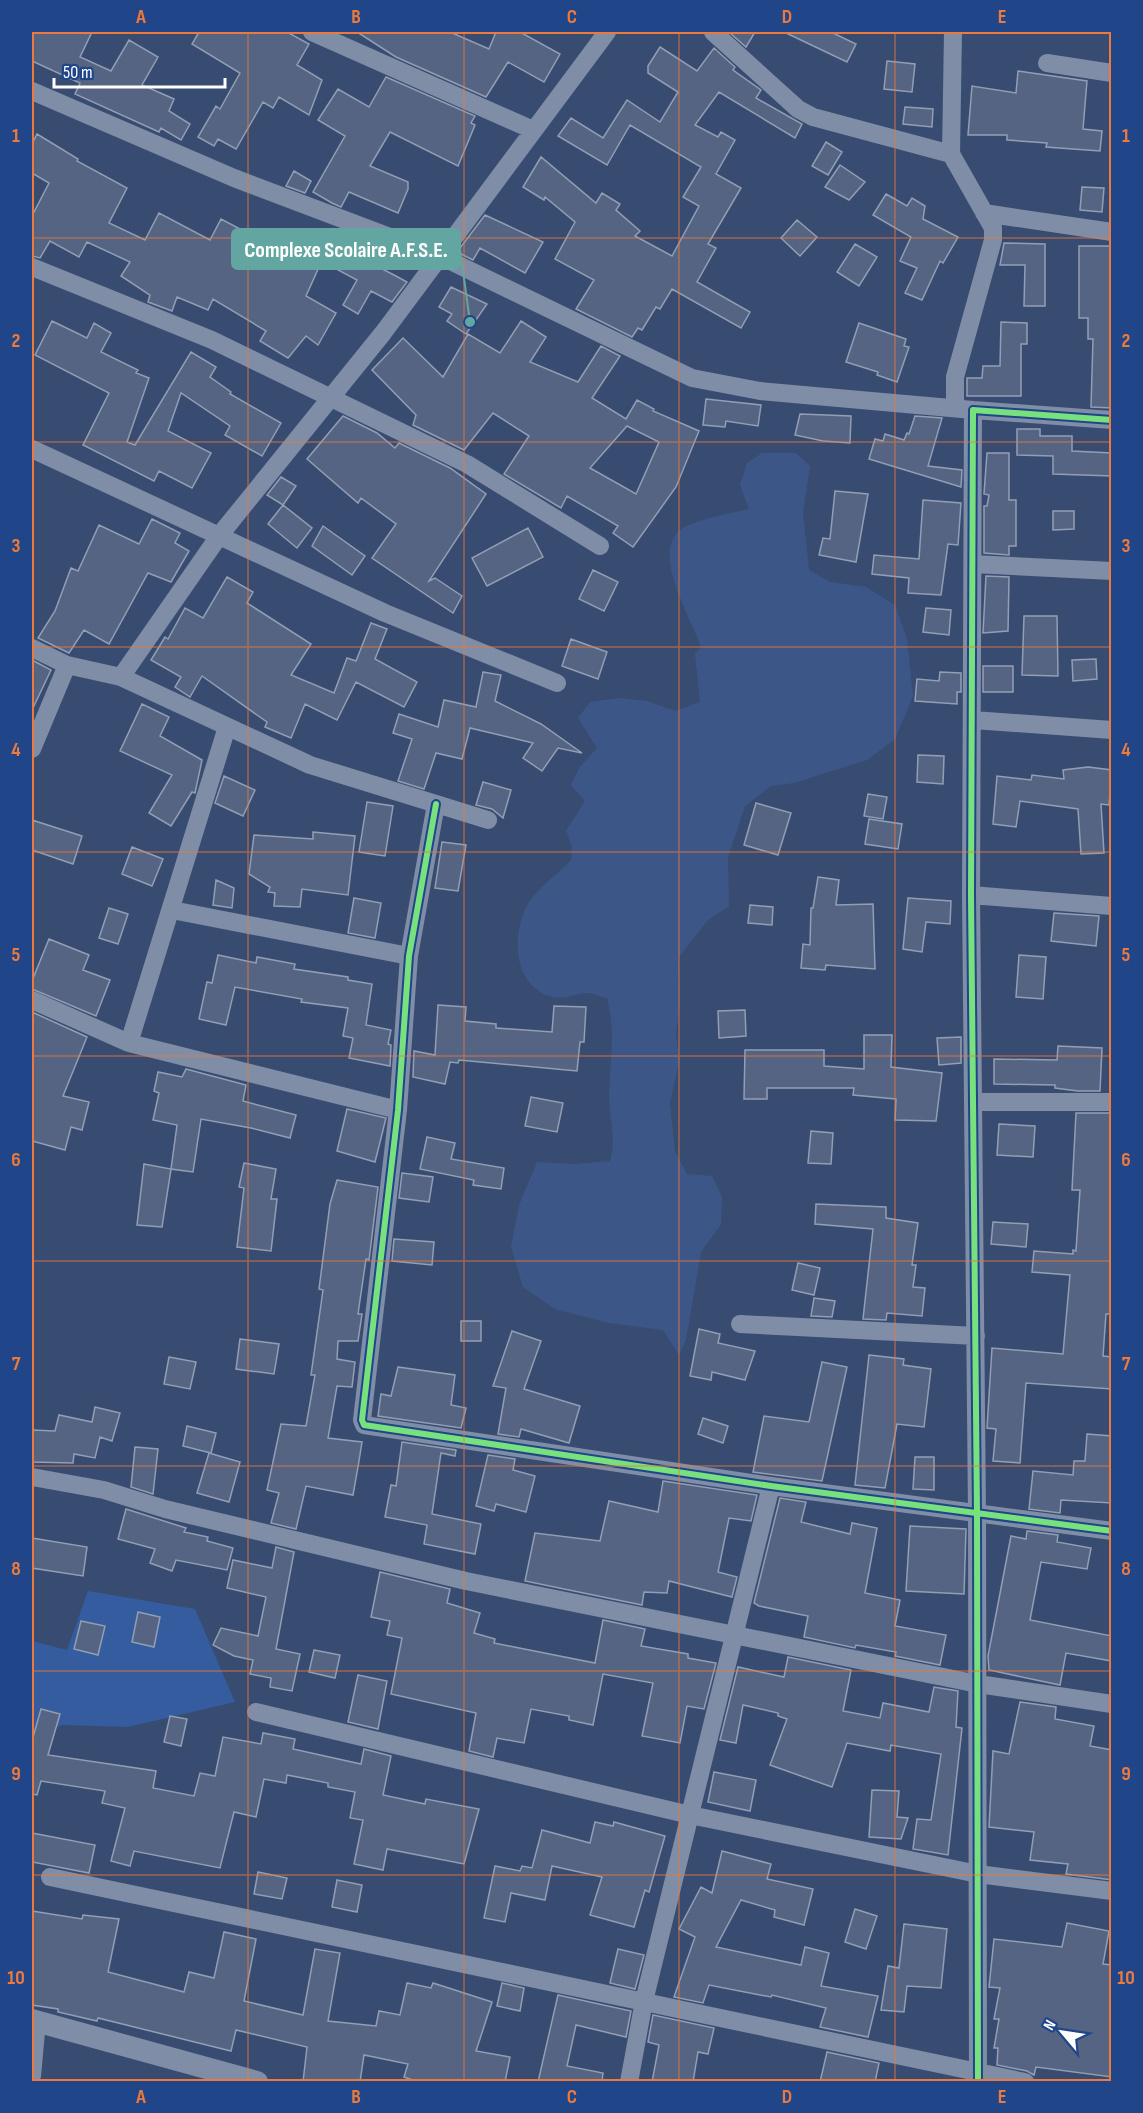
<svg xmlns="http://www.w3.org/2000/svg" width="1143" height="2113" viewBox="0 0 1143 2113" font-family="'Sofia Sans Condensed',sans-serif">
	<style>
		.green { fill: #345c9f }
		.water { fill: #3c5787 }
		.building { fill: #546482; stroke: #929eb4; stroke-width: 1.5; fill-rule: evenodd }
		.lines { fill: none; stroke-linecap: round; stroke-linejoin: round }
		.minor { stroke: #7f8da6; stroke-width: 18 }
		.tertiary { stroke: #7f8da6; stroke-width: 22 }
		.cycleway-casing { stroke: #204689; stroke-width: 10 }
		.cycleway { stroke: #77e17e; stroke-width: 6 }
		.grid { fill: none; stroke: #ed7a3d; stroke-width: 1.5; stroke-opacity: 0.55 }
		.leader { fill: none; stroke: #63a6a1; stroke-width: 2 }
		.callout-dot { fill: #63a6a1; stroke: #204689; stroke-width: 2 }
		.callout { fill: #63a6a1; stroke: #63a6a1; stroke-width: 2 }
		.callout-label { font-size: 22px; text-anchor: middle; font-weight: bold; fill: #fff }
		.neatline { fill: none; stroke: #ed7a3d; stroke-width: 2 }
		.grid-label { font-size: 20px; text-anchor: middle; font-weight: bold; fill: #ed7a3d }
	</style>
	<rect width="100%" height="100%" fill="#384c71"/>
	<path class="green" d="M88,1591L195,1609L235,1702L128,1727L62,1725L32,1739V1641L67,1650Z"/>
	<path class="water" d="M762,453H796L810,466L803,513L809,570L830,582L866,587L895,605L907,639L913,696L895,739L867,760L794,783L771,786L745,806L728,857L729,906L708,920L679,957L680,1001L676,1034L679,1061L670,1104L675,1151L687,1174L712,1176L722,1197L721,1224L701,1252L686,1340L679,1355L663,1330L609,1323L555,1309L523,1287L511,1247L519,1205L537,1162L576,1164L610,1161C617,1139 609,1117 609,1096C610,1062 616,1031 607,998C601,997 595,994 589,993C574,992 563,1003 544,994C508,976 512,917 537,892C547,881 561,871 571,860L572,847L566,831L585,801L571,785L580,767L597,748L578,718L590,702L620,698L647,701L675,711L700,702L695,654L701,647C692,619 652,556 679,531C691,520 733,513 749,509L740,485L747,463Z"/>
	<path class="building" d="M32,32H92L80,57L111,71L129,40L158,57L142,85L174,99L169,111L190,124L181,140L161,128L159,132L75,94L80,83L32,61Z
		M199,32H287L309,44L297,65L322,80L309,115L279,97L273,108L263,102L236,149L218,139L214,146L198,137L216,106L220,109L240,73L192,44Z
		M357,32H450L489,49L496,32H520L560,54L544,82L508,62L486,97L396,57Z
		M729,32H755L746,47Z
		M784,32H831L856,44L847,62Z
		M660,47L697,71L714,48L735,67L733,70L761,90L756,98L802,124L795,138L719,92L695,125L718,137L721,132L735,140L716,174L741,188L708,244L716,248L697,282L750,312L741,328L672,289L660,309L656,307L642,330L638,328L632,337L576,309L594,280L555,259L575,222L545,197L544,200L523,187L541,157L596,203L602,193L620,204L616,210L640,231L635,236L672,256L699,206L683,197L701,167L630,125L607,165L558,136L571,118L603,138L627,100L660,122L678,92L648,73V66Z
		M887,61L915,64L912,92L884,89Z
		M1018,71L1087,81L1083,129L1102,131L1100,151L1046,147L1047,143L1007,140V135H968L972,86L1016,93Z
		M386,77L475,116L471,123L475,125L458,166L390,132L370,166L408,182V189L398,213L349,192L341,207L332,203L313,192L345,136L318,120L338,89L369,107Z
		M905,107L933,109L932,127L903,124Z
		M37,134L78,159L77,161L127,188L109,223L145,240L159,213L210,240L221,219L259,239L263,232L280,242L278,246L319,267L306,296L336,313L318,345L306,336L288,358L260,341L266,331L213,299L208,310L177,297L172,311L148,302L150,295L121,276L130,262L87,242L79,257L50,241L40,258L32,256V216L49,183L32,173V144Z
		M826,142L842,152L828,175L812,166Z
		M840,165L865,182L849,200L825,187Z
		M294,171L311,181L305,193L286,186Z
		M1082,187L1104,188L1102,212L1080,210Z
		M886,194L907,206L912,198L925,206L923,219L958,237L943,263L940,261L922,300L905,293L917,268L900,261L911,237L873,215Z
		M485,215L543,242L525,273L480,248L473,260L457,252Z
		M797,220L817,237L800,256L781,238Z
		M1004,243L1045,244V306H1024L1025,265H1000Z
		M855,244L877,257L859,286L837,272Z
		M337,246L394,275L407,282L392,302L371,291L358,314L343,305L357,280L327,264Z
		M1079,246H1112V408L1091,407L1093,339H1088V318H1079Z
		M451,287L487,304L466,334L447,321L452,314L439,307Z
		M52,321L87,338L94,323L111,333L101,352L138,370L136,373L149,378L127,442L135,445L191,352L216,367L210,377L231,392L230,394L281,423L262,456L225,435L230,426L181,393L168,431L211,453L192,488L159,471L154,481L83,445L109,393L35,355Z
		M521,321L546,337L530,362L578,382L601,346L620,356L592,398L626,419L637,400L654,409L653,411L699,431L676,487L633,547L613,533L618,526L567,496L561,508L504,474L529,436L493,413L464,450L413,425L416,415L372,370L403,338L443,377L468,334L500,353ZM627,426L659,442L636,494L590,468Z
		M1001,322L1027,323V344H1021V396H967V378H982L983,366H1000Z
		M859,323L906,339L904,346L909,347L897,382L877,375L878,372L846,362Z
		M706,399L761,405L758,426L726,421L725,427L703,425Z
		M800,414L851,416L850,443L823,441L795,435Z
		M343,416L377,433L395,448L399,443L450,468L486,494L429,581L435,578L462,596L453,613L372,558L396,524L361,498L358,503L307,459Z
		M915,416L942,418L928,466L962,470L961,487L869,459L875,439L883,441L885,434L904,440L907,433L909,434Z
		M1017,429H1040V436H1072V451L1112,453V476L1053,474V456L1017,455Z
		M987,453H1009V500H1016V546H1009V555L984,553V506H987L989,495L984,494Z
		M281,477L296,486L283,505L267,495Z
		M835,491L868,494L856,562L819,555L823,538L830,539Z
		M923,500L961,503L958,545L948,544L941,595L908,593L909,578L872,574L874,555L919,559Z
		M283,505L312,528L297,548L268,524Z
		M1053,511H1074V529L1053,530Z
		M152,519L180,533L175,543L189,551L171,582L148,573L109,644L84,630L69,653L38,638L55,611L71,568L78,571L99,525L139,544Z
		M323,526L365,556L352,575L312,546Z
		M528,528L543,557L487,586L472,558Z
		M593,570L618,582L604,611L579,599Z
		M986,576L1009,577L1008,631L983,633Z
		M227,577L253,592L247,603L311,644L291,675L334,693L347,658L356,661L371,623L387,629L375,659L417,682L404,707L356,682L337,720L305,704L291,738L265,727L267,722L202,676L190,697L175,687L181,677L151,660L165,637L168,639L185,608L203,618Z
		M926,608L951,610L949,635L923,632Z
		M1024,616H1057L1058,676L1022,675Z
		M571,639L607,652L598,679L562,666Z
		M1096,659L1097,679L1073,681L1072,660Z
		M32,660L51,670L32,710Z
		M983,666H1013V692H983Z
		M483,672L501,675L495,701L541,724L582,753L558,748L542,771L523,758L533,743L470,728L462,759L436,753L424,789L398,781L412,739L393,733L399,714L438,727L444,700L476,707Z
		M940,672L961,673V692H957V704L915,701L917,679L939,681Z
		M142,704L169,717L160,736L202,760L195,793L192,792L171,826L149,813L172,775L120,751Z
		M918,755L944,756L943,784L917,782Z
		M1088,767L1112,770L1109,805L1101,804L1104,853L1081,854L1078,809L1020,801L1016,827L993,824L997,776L1031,780L1032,775L1064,779L1063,770Z
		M224,776L255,790L243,816L215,803Z
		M483,782L511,790L503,818L492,809L476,805Z
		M868,794L887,797L883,819L864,816Z
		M367,802L393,806L385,856L359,852Z
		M756,803L791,813L778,855L744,845Z
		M869,819L902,824L898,849L865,844Z
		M32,820L82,836L73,864L32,850Z
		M313,832L355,836L348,895L302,889L300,907L274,906L275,893L268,892L270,887L249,874L254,835L313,839Z
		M442,842L466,845L458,891L435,888Z
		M132,847L163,859L152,886L122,874Z
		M818,877L839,880L836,905L873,904L875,969L826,965L825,970L801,968L803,944L810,945L811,908H813Z
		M216,880L234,888L232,908L213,905Z
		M354,898L381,903L375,938L348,933Z
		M908,898L951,901L950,924L926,922L922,952L903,949Z
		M750,905L773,907L772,925L748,923Z
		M109,908L128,914L118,944L99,938Z
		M1054,913L1099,916L1096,946L1051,941Z
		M49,939L89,955L83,970L110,980L96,1016L32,989V981Z
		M218,955L256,963L257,957L295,964L294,969L348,977V980L372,984L366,1025L391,1030L388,1044L391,1045L390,1066L349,1058L353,1038L343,1036L348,1008L301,1002L302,999L235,987L226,1025L199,1019L207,982L212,983Z
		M1019,955L1046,957L1043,999L1016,997Z
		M438,1005L466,1007L465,1021L496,1024V1028L552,1032L554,1006L586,1007L584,1042H580L577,1071L459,1060L458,1063L450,1062L445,1084L413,1077L414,1051L435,1055Z
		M745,1010L746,1036L719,1038L718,1011Z
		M32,1012L87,1037L63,1096L89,1102L82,1130L71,1127L65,1150L32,1141Z
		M864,1035H892L891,1067L942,1073L936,1121L895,1120L896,1099L853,1095L854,1088H767V1099H744L745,1050H824V1066L864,1069Z
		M961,1037V1063L939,1065L937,1038Z
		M1058,1046L1102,1048L1100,1091H1078L1055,1088V1085L994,1084V1059L1057,1060Z
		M186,1069L246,1085L243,1101L296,1115L290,1138L251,1128L201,1119L193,1172L171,1169L177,1125L153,1120L159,1093L154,1091L158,1072L182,1077Z
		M531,1097L563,1103L557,1132L525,1126Z
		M347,1109L386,1118L375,1162L337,1151Z
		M1076,1113H1112V1314H1106L1103,1356L1112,1357V1389L1026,1383L1020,1463L993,1461L996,1429L987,1428L992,1348L1063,1354L1070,1275L1032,1272L1034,1251L1073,1254V1250L1076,1251L1080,1190H1072Z
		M999,1124L1035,1126L1033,1157L997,1155Z
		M811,1131L833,1133L831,1164L808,1163Z
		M427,1137L455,1143L451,1159L504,1168L501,1189L473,1185L474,1180L420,1169Z
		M244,1163L276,1169L271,1199H277L271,1251L237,1247L244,1188L239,1187Z
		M144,1164L171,1169L162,1227L137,1225Z
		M402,1173L433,1177L429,1202L399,1198Z
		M337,1180L378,1187L369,1260L366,1259L358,1314H362L358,1341H338L337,1359L355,1362L352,1387L337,1386L328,1438L362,1442L359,1461L353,1495L306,1486L296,1529L271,1523L279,1493L267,1490L281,1424L306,1426L315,1375H311L323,1290L319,1289L330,1204Z
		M816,1204L886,1207V1218L918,1223L912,1265H916L913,1287L925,1288L922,1316L887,1313L886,1320L863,1319L873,1229L815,1224Z
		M993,1222L1028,1224L1026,1247L991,1244Z
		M394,1239L434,1242L432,1265L392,1261Z
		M798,1263L820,1268L814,1295L792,1290Z
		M814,1298L835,1301L832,1317L811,1316Z
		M461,1321H481V1341H461Z
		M699,1329L720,1334L718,1343L755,1351L745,1380L712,1372L711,1380L690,1376Z
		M512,1331L541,1341L524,1389L580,1406L569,1443L521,1429L519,1437L498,1434L506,1388L493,1386Z
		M240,1339L279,1344L274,1374L236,1369Z
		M869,1355L904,1359L903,1365L931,1369L924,1427L897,1424L885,1488L855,1485Z
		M169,1357L196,1362L190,1389L164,1384Z
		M822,1362L847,1367L822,1481L753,1472L764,1416L809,1422Z
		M398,1367L455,1375L451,1405L466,1408L461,1428L378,1416L381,1394L391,1396Z
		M95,1407L120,1413L112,1441L100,1437L95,1458L74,1454L73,1463L32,1462V1430L55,1431L59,1415L92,1422Z
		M703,1418L728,1426L723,1443L698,1434Z
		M187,1426L216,1433L211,1453L183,1446Z
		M1087,1434L1112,1436V1503L1061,1500L1060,1513L1029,1509L1033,1471L1073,1475L1074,1461H1085Z
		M402,1442L456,1450L455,1456L441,1453L432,1514L481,1524L475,1554L424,1544L427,1525L385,1517L391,1485L396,1486Z
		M135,1447L158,1449L153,1494L131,1487Z
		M209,1453L240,1462L229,1502L197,1493Z
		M488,1455L515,1459L513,1470L535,1476L526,1512L496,1504L494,1511L476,1506Z
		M915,1457H934V1490L913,1489Z
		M663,1481L757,1495L751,1521L729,1518L718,1572L737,1577L732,1597L669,1581L667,1593L644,1592L642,1605L525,1581L535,1533L600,1541L609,1501L658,1512Z
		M780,1498L806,1502L801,1522L850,1534L852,1523L877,1528L865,1593L900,1600L895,1626L946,1635L940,1665L895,1656L896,1652L856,1645L855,1648L804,1637L808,1616L759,1606L754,1603Z
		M126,1509L186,1528L184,1532L208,1537L207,1541L233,1548L227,1570L176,1560L172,1571L150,1563L155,1549L118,1539Z
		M910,1526L966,1529L964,1594L906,1591Z
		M1027,1531L1058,1535L1057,1542L1091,1548L1087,1569L1041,1562L1030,1620L1112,1636V1661L1066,1653L1060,1685L989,1670L988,1656L1011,1536L1026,1539Z
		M32,1538L87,1547L83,1576L32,1568Z
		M276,1547L294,1552L276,1649L300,1654L292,1691L270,1687L271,1678L250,1674L253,1660L234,1656L213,1645L221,1628L258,1636L266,1597L227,1588L233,1560L272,1568Z
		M380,1572L450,1589L447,1603L480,1613L474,1633L495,1639L494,1643L595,1663L603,1620L645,1629L641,1646L688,1654V1658L716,1663L704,1709L687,1706L680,1743L642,1736L653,1683L603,1674L593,1725L569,1720V1716L531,1709L524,1743L497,1738L493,1757L469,1751L476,1713L391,1694L402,1638L387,1635L390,1621L371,1617Z
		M138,1612L160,1617L154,1647L132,1642Z
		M81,1621L105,1626L98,1655L74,1649Z
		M314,1650L340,1655L335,1678L309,1672Z
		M788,1657L851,1670L843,1711L880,1718L883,1703L929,1712L934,1687L958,1691L956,1727L962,1728L948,1855L913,1849L917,1819L931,1820L941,1754L891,1745L890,1751L847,1743L832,1787L770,1765L787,1719L778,1716V1713L743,1705L736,1743L720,1740L738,1667L784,1677Z
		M358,1675L387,1681L378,1729L348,1722Z
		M1020,1702L1056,1707L1055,1719L1094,1726L1090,1746L1112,1750V1880L1066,1874L1068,1864L1030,1860L1034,1832L989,1827L993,1751L1009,1754Z
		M41,1709L60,1714L48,1755L156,1771L153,1788L194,1796L200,1773L215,1776L223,1737L261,1744L263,1733L295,1739L293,1749L361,1764L364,1749L391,1756L383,1795L425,1804L426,1799L479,1809L464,1864L387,1849L383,1870L354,1864L363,1820L350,1818L355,1792L328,1787V1783L287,1775L286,1783L264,1779L256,1817L234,1812L220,1868L134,1851L130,1866L111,1861L125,1808L102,1803L105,1791L41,1781L37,1795L32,1794V1741Z
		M170,1716L187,1719L181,1746L164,1742Z
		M714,1772L756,1780L750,1811L708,1802Z
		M872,1790L899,1791L897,1817L908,1818L901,1839L869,1837Z
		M595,1822L613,1826L614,1822L665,1836L649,1892L645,1890L634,1927L590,1915L602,1877L552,1866L545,1900L511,1893L505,1922L484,1918L495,1866L520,1871L522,1866L532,1868L542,1830L590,1843Z
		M32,1833L95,1845L89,1873L32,1862Z
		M722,1851L771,1864L767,1879L813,1889L804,1925L774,1917L775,1910L741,1900L716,1947L801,1965L805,1947L829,1953L821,1986L878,1996L868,2037L820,2027L826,2008L772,1995L771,1997L709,1985L703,2003L674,1997L695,1937L679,1929L701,1887L712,1893Z
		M258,1872L287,1878L282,1899L254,1894Z
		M337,1880L362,1885L357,1912L332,1907Z
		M855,1909L877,1916L866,1949L845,1942Z
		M32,1911L82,1919L83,1915L119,1919L108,1972L184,1992L189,1972L214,1978L224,1932L256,1939L244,2001L303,2015L315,1949L340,1953L328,2021L376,2026L379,2011L400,2015L407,1983L431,1988L433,1983L492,2002L476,2051L510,2057L505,2082H418L404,2077L408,2064L364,2055L360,2082H303L307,2047L236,2030L231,2051L98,2018L97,2021L58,2012V2009L32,2005Z
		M1067,1923L1109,1931L1103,1964L1112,1965V2077L1036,2067L1034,2075L1027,2071L997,2065L998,2048H994L999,2019H994L1000,1988L989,1987L994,1939L1062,1947Z
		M904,1924L947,1929L941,1988L907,1986L904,2012L881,2010L888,1966L899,1968Z
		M618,1949L644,1955L635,1989L610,1983Z
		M502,1983L524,1988L520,2011L497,2006Z
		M558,1995L631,2011L626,2037L576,2025L567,2066L603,2073L602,2082H538Z
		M653,2015L714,2028L708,2054L698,2052L693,2082H652L659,2045L648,2042Z
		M827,2052L879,2063L875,2082H820Z"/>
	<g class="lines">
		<path class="minor" d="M312,32L533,130
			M713,32L798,109L813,117L951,154
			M953,32L951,154L993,228V240L955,377V407
			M1047,63L1112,73
			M32,91L234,178L440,256L692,378L760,391L973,410
			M984,213L1112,232
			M32,267L212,340L467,464L600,546
			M32,449L385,613L557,683
			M973,564L1112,571
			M32,648L67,665L121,677L310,765L488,820
			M121,677L219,536L383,333L607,32
			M973,720L1112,730
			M32,749L67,665
			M436,804L409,956L398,1110L362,1420L364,1425L771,1486L1112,1531
			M971,895L1112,906
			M172,910L409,956
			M32,1000L129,1043L398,1110
			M129,1043L227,727
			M974,1102H1112
			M740,1324L976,1336
			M32,1477L104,1490L165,1509L466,1581L978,1684L1112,1704
			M256,1712L690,1815L978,1874L1112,1891
			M50,1877L1025,2082
			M32,2076L37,2021
			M629,2082L644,2001L771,1486
			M978,2082L977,1513L971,895L973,410L1112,420"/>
		<path class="tertiary" d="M32,2020L257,2082"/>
		<defs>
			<path id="cycleway" d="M436,804L409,956L398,1110L362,1420L364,1425L771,1486L1112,1531
				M978,2082L977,1513L971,895L973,410L1112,420"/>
		</defs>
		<use href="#cycleway" class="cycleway-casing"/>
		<use href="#cycleway" class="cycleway"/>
	</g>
	<path class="grid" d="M248,32V2082M464,32V2082M679,32V2082M895,32V2082M32,238H1112M32,442H1112M32,647H1112M32,852H1112M32,1056H1112M32,1261H1112M32,1466H1112M32,1671H1112M32,1875H1112"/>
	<path class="leader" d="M470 322L460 249"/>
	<circle class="callout-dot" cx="470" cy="322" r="6"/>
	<rect class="callout" x="232" y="229" width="228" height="40" rx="6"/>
	<g class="callout-label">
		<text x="346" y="257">Complexe Scolaire A.F.S.E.</text>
	</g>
	<rect width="1143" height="2113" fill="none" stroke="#204689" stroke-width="66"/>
	<g transform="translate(1062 2032) rotate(299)" stroke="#204689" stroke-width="4.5" paint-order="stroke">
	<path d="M0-4.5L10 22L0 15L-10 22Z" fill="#ffffff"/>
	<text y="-9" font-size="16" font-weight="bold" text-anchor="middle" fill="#ffffff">N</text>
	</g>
	<path d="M54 78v9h171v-9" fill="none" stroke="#ffffff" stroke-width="3"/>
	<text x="63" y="78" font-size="18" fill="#ffffff" stroke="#204689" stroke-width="4.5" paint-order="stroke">50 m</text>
	<rect x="33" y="33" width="1077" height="2047" class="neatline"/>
	<g class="grid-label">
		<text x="141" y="23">A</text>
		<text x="356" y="23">B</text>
		<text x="572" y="23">C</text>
		<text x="787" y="23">D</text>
		<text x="1002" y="23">E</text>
		<text x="16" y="142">1</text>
		<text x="1126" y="142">1</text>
		<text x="16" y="347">2</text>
		<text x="1126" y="347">2</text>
		<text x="16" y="552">3</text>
		<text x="1126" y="552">3</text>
		<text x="16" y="756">4</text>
		<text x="1126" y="756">4</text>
		<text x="16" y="961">5</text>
		<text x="1126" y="961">5</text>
		<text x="16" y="1166">6</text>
		<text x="1126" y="1166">6</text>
		<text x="16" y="1370">7</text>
		<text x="1126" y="1370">7</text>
		<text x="16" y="1575">8</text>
		<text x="1126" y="1575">8</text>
		<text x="16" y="1780">9</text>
		<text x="1126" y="1780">9</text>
		<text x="16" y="1984">10</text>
		<text x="1126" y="1984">10</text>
		<text x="141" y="2103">A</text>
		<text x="356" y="2103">B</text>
		<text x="572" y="2103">C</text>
		<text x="787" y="2103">D</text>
		<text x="1002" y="2103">E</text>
	</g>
</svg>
